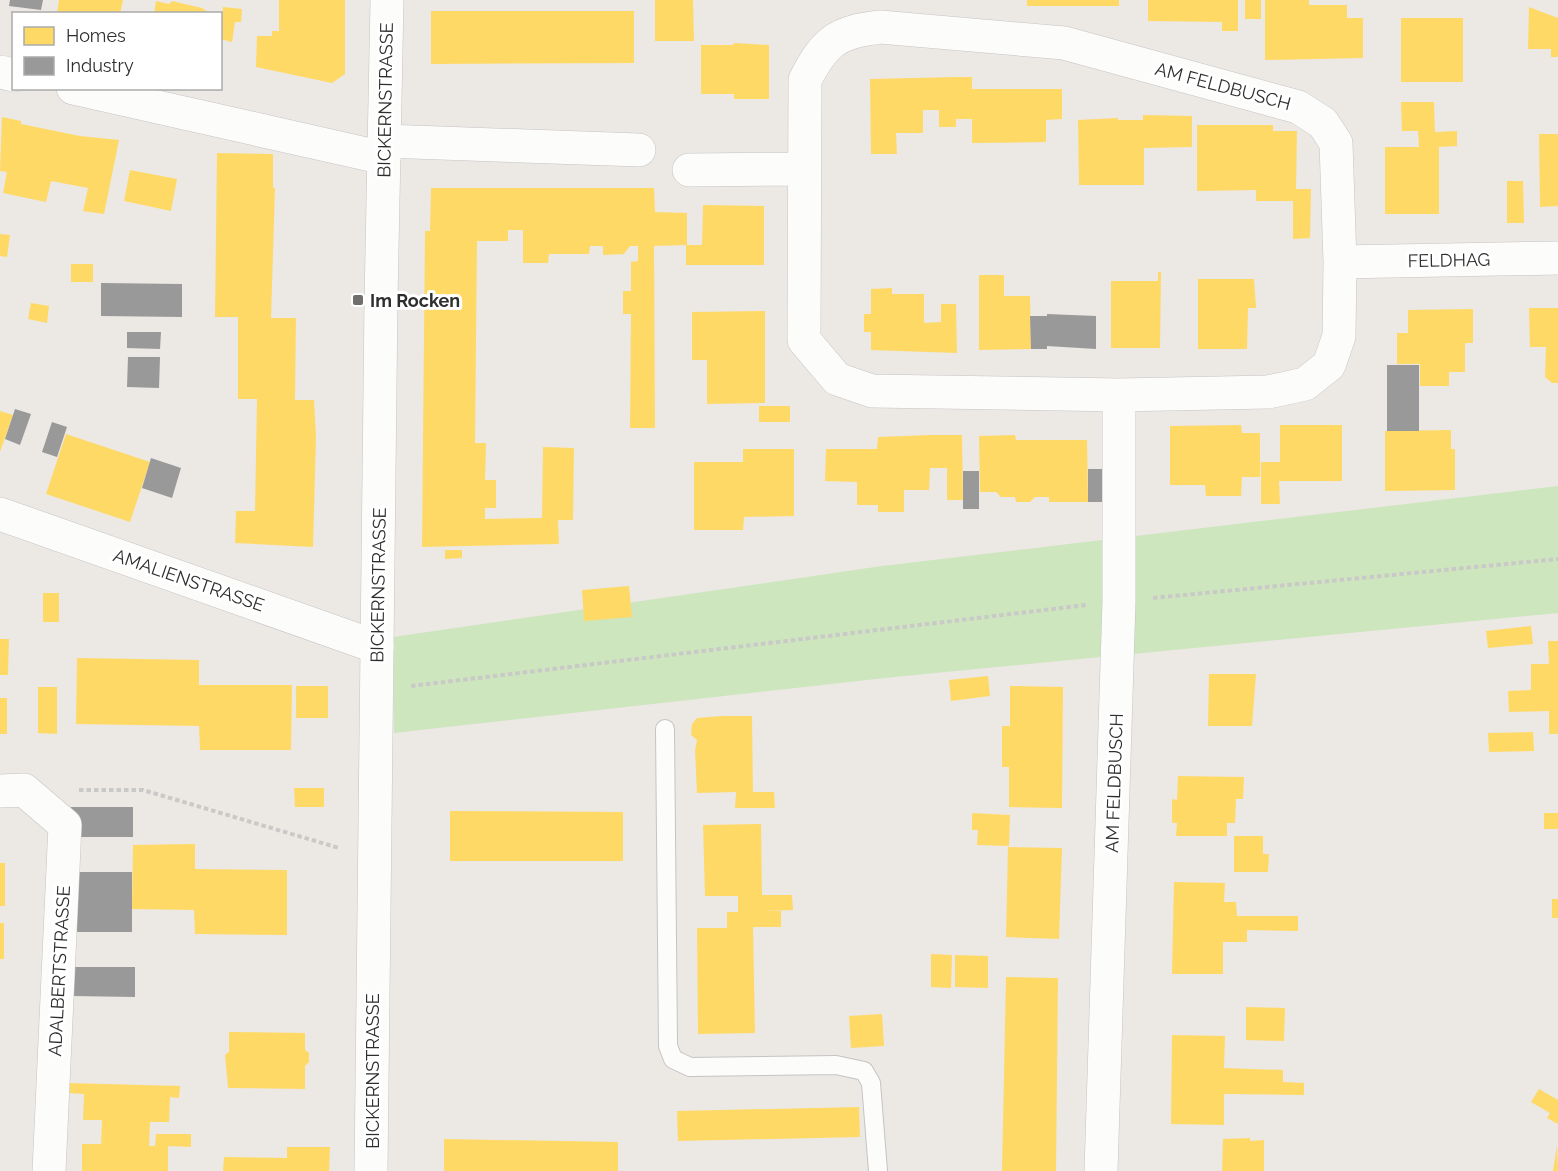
<svg xmlns="http://www.w3.org/2000/svg" width="1558" height="1171" viewBox="0 0 1558 1171" font-family="Raleway,sans-serif">
	<style>
		.green { fill: #cee6be }
		.homes { fill: #ffd966 }
		.industry { fill: #999 }
		.lines { fill: none; stroke-linecap: round; stroke-linejoin: round }
		.lane-casing { stroke: #c5c4c5; stroke-width: 20 }
		.street-casing { stroke: #c5c4c5; stroke-width: 34 }
		.secondary-casing { stroke: #c5c4c5; stroke-width: 34 }
		.path { stroke: #c9c9c8; stroke-width: 4; stroke-dasharray: 4.5 3; stroke-linecap: butt }
		.lane { stroke: #fcfcfb; stroke-width: 18 }
		.street { stroke: #fcfcfb; stroke-width: 33 }
		.secondary { stroke: #fcfcfb; stroke-width: 33 }
		.poi-dot { fill: #706f6e; stroke: #fff; stroke-width: 2 }
		.labels { text-anchor: middle; dominant-baseline: central; stroke-width: 6; stroke-linejoin: round; paint-order: stroke }
		.street-label { font-size: 18px; fill: #2e2e2e; stroke: #fff }
		.poi-label { font-size: 18px; font-weight: bold; fill: #2e2e2e; stroke: #fff; text-anchor: start }
	</style>
	<rect width="100%" height="100%" fill="#ece8e4"/>
	<path class="green" d="M1558,486V613L894,677L394,733L393,637L882,566Z"/>
	<path class="homes" d="M59,0H123L120,14H57Z
		M279,0H345V74L332,83L256,67L257,36H272V31H279Z
		M655,0H693L694,41H655Z
		M1027,0H1119V6H1027Z
		M1148,0H1238V31H1222V22L1148,21Z
		M1245,0H1261V19H1245Z
		M1265,0H1309V5H1347V18H1363V58L1265,60Z
		M156,1L169,4L172,1L202,8L211,14H154Z
		M223,7L242,9L241,22H235L232,42L220,39Z
		M1529,7L1558,18V57H1551V49H1528Z
		M431,11H634V63L431,64Z
		M1401,18H1463V82H1401Z
		M734,43L769,45V99H734V94H701V45H733Z
		M956,77H972V89H1062V119L1046,120V142L972,143V119H956V127H939V110H923V133H896L897,154H871L870,79Z
		M1401,102H1434L1435,132L1457,131V146L1439,147V214H1385V147H1419L1418,131H1402Z
		M1143,115L1192,116V147L1144,148V185H1079L1078,120L1118,118V120H1143Z
		M2,117L21,121V124L80,136L119,140L104,214L83,211L88,188L51,181L46,202L3,193L7,172L0,171Z
		M1197,125H1273V131H1297L1296,189H1311L1310,238L1293,239V201H1256V190L1197,191Z
		M1539,134H1558V206L1540,207Z
		M217,153L273,154V188H275L271,318H296L295,400H314L316,437L313,547L235,543L236,511H255L257,399H238V317H215Z
		M130,170L177,179L171,211L124,201Z
		M1507,181H1523L1524,223H1507Z
		M431,188H654L655,212L687,213V245H702L703,205L764,206V265H686V245L654,246L655,428H630L631,314H623V291H631V262L638,261V246H630L624,254L603,255V246H590L589,254H549L548,263H523V230H508V241H477L475,443H486L485,480H496V508H485V519L542,518L543,447L574,448L573,520H558L559,544L422,547L425,231H430Z
		M0,234L10,235L7,257L0,256Z
		M71,264H93V282H71Z
		M1158,272H1161L1160,348H1111V281H1158Z
		M979,275H1004V296H1030L1031,349L979,350Z
		M1198,279H1254L1256,308H1248L1247,349H1198Z
		M892,288V294H924V323L941,322V304H956L957,353L871,350V332H864V314H871V289Z
		M31,303L49,306L47,323L28,319Z
		M1529,308H1558V383H1552L1545,377L1546,347H1530Z
		M1473,309V343H1465V372H1449V386H1420V364H1397V333H1408V310Z
		M765,311V403L707,404V360H692V312Z
		M759,406H790V422H759Z
		M0,411L13,415L0,452Z
		M1241,425L1242,433H1260V477H1242L1241,496H1206L1205,485H1170V426Z
		M1280,425H1342V481H1279L1280,504H1261V462H1280Z
		M1451,430V449H1455V490L1385,491V431Z
		M66,434L150,462L130,522L46,494Z
		M930,435H962L963,500H947V468H930L929,490H904V512H878V505H857V482L825,481L826,449H877L878,437Z
		M1015,435L1016,440H1087L1088,502H1049V497H1035L1030,502H1016L1015,497H1001L996,492H980L979,436Z
		M743,449H794V516L744,517L743,530H694V462H743Z
		M445,550H462V558L445,559Z
		M629,586L632,617L584,621L582,590Z
		M43,593H59V622H43Z
		M1531,626L1533,644L1488,648L1486,631Z
		M0,639H9L8,675H0Z
		M1548,641H1558V734H1549V711L1509,712L1508,691L1531,690V664H1549Z
		M77,658L199,660V685H292L291,750H200L199,726L76,724Z
		M1209,674H1256L1252,726H1208Z
		M988,676L990,696L951,701L949,680Z
		M296,686H328V718H296Z
		M1010,686L1063,687L1062,808L1009,807V767H1002V726H1010Z
		M38,687H57V734L38,733Z
		M0,698H7V734H0Z
		M722,716H752L753,792H774L775,808H735L736,792L697,793L695,750L697,740L691,735L692,724L697,718Z
		M1533,732L1534,751L1489,752L1488,733Z
		M1178,776L1244,777L1243,799H1236L1235,823H1227V836H1176L1177,823H1172V799L1177,800Z
		M294,788H324V807H295Z
		M450,811L623,812V861H450Z
		M972,813L1010,815L1009,846L977,845L978,830H972Z
		M1544,813H1558V829H1544Z
		M761,824L762,895H792L793,910L763,911H781V927H753L755,1033L698,1034L697,928H727V912H738V896H705L703,825Z
		M1234,836H1263V854H1269L1268,872H1234Z
		M195,844V869L287,870V935L195,934L194,910L132,909L133,845Z
		M1008,847L1062,848L1059,939L1006,937Z
		M0,863H5V906H0Z
		M1174,882L1225,883L1224,902H1236L1237,916H1298V931L1247,930V942H1223V974H1172Z
		M1552,899H1558V918H1552Z
		M0,923H4V959H0Z
		M931,954L952,955L951,988L931,987Z
		M955,955L988,956V988L955,987Z
		M1006,977L1058,978L1056,1171H1002Z
		M1246,1007L1285,1008L1284,1041L1246,1040Z
		M882,1014L884,1046L851,1048L849,1016Z
		M229,1032L305,1033V1050L309,1053V1062L305,1066V1089L228,1088L225,1055L229,1052Z
		M1172,1035L1225,1036L1224,1068L1283,1070V1082L1304,1083V1095L1224,1094V1125L1171,1124Z
		M67,1083L180,1086L179,1098L170,1097L169,1122H150L149,1146H155L156,1134H191V1147L168,1146V1171H82V1144H101L102,1120H83L84,1094L67,1093Z
		M1539,1089L1558,1100V1124L1547,1118L1550,1113L1531,1102Z
		M859,1107L860,1137L678,1141L677,1111Z
		M1250,1138V1141L1264,1140V1171H1222L1223,1139Z
		M444,1139L618,1142V1171H444Z
		M1557,1145L1558,1171H1553Z
		M287,1147H330L329,1171H223L224,1157L287,1158Z"/>
	<path class="industry" d="M10,0H43L41,10L9,6Z
		M101,283L182,284V317L101,316Z
		M1047,314L1096,316V349L1047,346V349H1031L1030,316H1047Z
		M127,332H161L160,349L127,348Z
		M128,357H160L159,388L127,387Z
		M1387,365H1419V431H1387Z
		M15,409L31,414L20,445L5,439Z
		M52,422L67,427L57,457L42,452Z
		M151,458L181,468L172,498L142,488Z
		M1088,469H1104V502H1088Z
		M963,471H979V509H963Z
		M71,807H133V837H70Z
		M70,872H132V932H70Z
		M72,967H135V997L72,996Z"/>
	<g class="lines">
		<defs>
			<path id="lane" d="M665,729L668,1046L673,1059L690,1067L836,1065L864,1071L871,1083L878,1171"/>
			<path id="street" d="M880,27L1064,43L1298,107L1323,123L1336,143L1340,262L1339,336L1329,365L1305,384L1268,392L1119,395L872,391L837,379L804,340L805,80C825,41 837,32 880,27Z
				M0,72L14,75
				M73,88L384,158
				M384,141L639,150
				M689,170L804,169
				M1340,262L1558,258
				M0,514L377,647
				M0,791L24,790L65,825L49,1171
				M1101,1171L1119,601V395"/>
			<path id="secondary" d="M371,1171L381,301L387,0"/>
		</defs>
		<use href="#lane" class="lane-casing"/>
		<use href="#street" class="street-casing"/>
		<use href="#secondary" class="secondary-casing"/>
		<path class="path" d="M1153,598L1558,559
			M411,686L1086,605
			M79,790H143L339,848"/>
		<use href="#lane" class="lane"/>
		<use href="#street" class="street"/>
		<use href="#secondary" class="secondary"/>
	</g>
	<rect class="poi-dot" x="352" y="294" width="12" height="12" rx="3"/>
	<g class="labels">
		<g class="street-label">
			<text transform="translate(1223 86) rotate(15)">AM FELDBUSCH</text>
			<text transform="translate(385 100) rotate(-89)">BICKERNSTRASSE</text>
			<text transform="translate(1449 260) rotate(-1)">FELDHAG</text>
			<text transform="translate(189 580) rotate(19)">AMALIENSTRASSE</text>
			<text transform="translate(378 585) rotate(-89)">BICKERNSTRASSE</text>
			<text transform="translate(1114 783) rotate(-88)">AM FELDBUSCH</text>
			<text transform="translate(59 971) rotate(-87)">ADALBERTSTRASSE</text>
			<text transform="translate(372 1071) rotate(-90)">BICKERNSTRASSE</text>
		</g>
		<g class="poi-label">
			<text x="370" y="300">Im Rocken</text>
		</g>
	</g>
	<rect x="12" y="12" width="210" height="78" fill="#ffffff" stroke="#ababab" stroke-width="1.5"/>
	<rect x="24" y="27" width="30" height="18" fill="#ffd966" stroke="#ababab" stroke-width="1.5"/>
	<text x="66" y="42" font-size="18" fill="#2e2e2e">Homes</text>
	<rect x="24" y="57" width="30" height="18" fill="#999999" stroke="#ababab" stroke-width="1.5"/>
	<text x="66" y="72" font-size="18" fill="#2e2e2e">Industry</text>
</svg>
